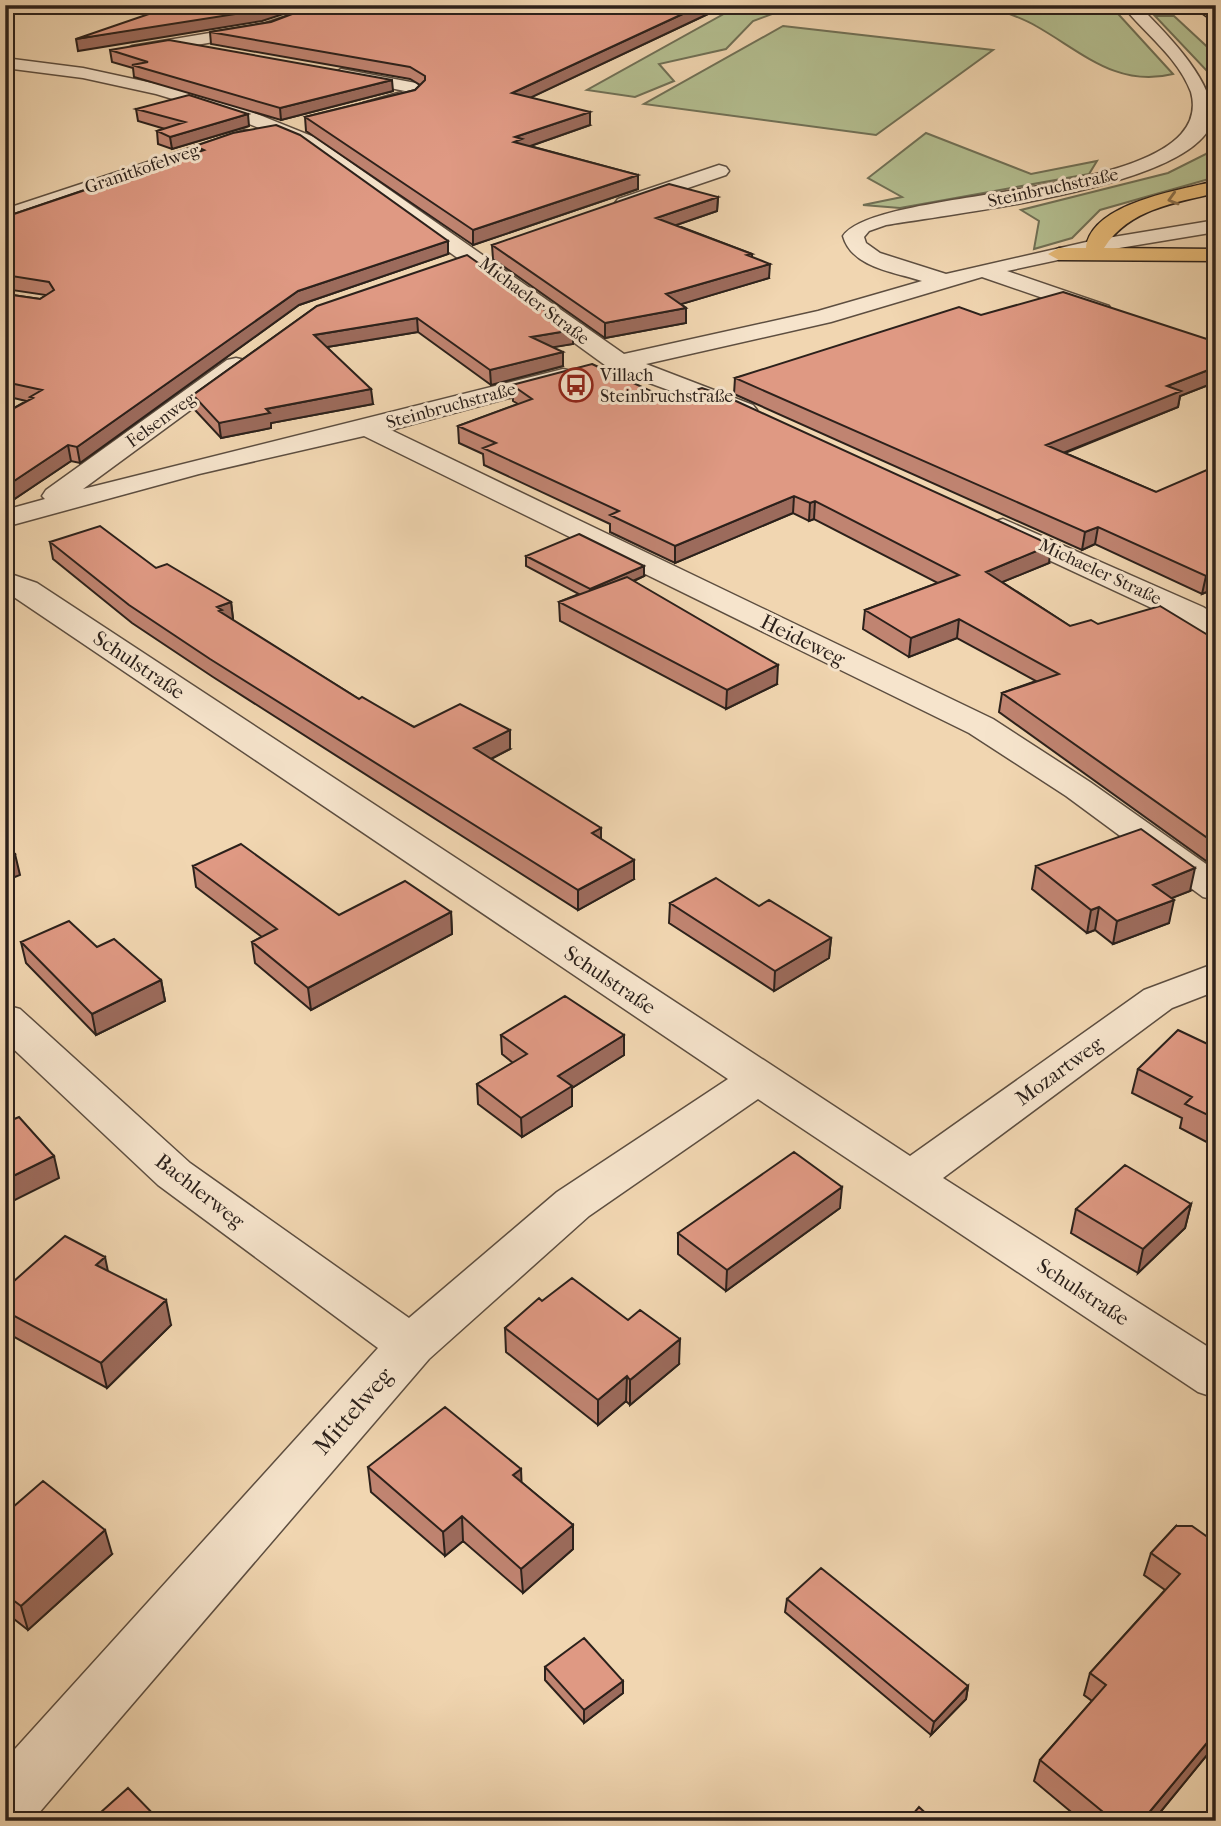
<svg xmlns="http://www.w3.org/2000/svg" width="1221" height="1826" viewBox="0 0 1221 1826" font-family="'IM FELL French Canon',serif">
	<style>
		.green { fill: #b4bf91; stroke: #707056; stroke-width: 2 }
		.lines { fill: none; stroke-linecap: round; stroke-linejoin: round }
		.minor-casing { stroke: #5d4e40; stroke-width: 3 }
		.major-casing { stroke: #2c211b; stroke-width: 3 }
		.minor { fill: #f6e4cc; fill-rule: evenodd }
		.major { fill: #e8bb78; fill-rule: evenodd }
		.wall { fill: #c08471; stroke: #2c211b; stroke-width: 2 }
		.shaded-wall { fill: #9c6b5c; stroke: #2c211b; stroke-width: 2 }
		.building { fill: #df9983; stroke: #2c211b; stroke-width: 2 }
		.oneway { stroke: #8a6e4a }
		.labels { text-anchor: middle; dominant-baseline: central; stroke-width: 6; stroke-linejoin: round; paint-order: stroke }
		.far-street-label { font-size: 18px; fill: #2c211b; stroke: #f6e4cc }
		.far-poi-label { font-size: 18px; fill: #2c211b; stroke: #f6e4cc; text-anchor: start }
		.street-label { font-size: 21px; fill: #2c211b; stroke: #f6e4cc }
		.near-street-label { font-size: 24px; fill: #2c211b; stroke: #f6e4cc }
	</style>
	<rect width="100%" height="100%" fill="#f1d6b1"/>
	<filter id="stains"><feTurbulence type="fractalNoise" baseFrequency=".00286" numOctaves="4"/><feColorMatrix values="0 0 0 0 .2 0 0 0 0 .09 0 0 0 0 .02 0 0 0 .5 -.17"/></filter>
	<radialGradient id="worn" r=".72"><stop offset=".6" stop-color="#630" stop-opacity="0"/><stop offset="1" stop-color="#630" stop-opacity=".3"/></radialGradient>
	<path class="green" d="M740,5H780L783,10L753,21L726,49L659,64L674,81L635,97L587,90Z
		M986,5H1110L1173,74C1117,88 1082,52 1036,26C1021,17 1003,12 986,5Z
		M1155,16H1174L1216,55V87L1209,73Z
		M783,26L993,50L876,135L644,104Z
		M926,133L1031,174L1097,161L1089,174L900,208L863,205L902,197L868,178Z
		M1216,140V177L1100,210L1072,238L1034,249L1039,221L1021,210L1168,173L1206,154Z"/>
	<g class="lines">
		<defs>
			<path id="minor" d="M320,5H342L266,33L132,56L124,51L132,46L263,24Z
				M1122,5H1138C1162,29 1221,86 1211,124C1188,188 950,214 886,225L869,231L864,237L866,243L880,253L946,274L1095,240L1216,220V232L1095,252L1007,271L1109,306L1112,311L1101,318L982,277L831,322L646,364L753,405L757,410L753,415L744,418L609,368L302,145L229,116L156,94L83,78L5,68V58L83,68L166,86L242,108L314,137L624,354L818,311L922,281C895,272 852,268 843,236C879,183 1221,202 1191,92C1177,56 1145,34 1122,5Z
				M341,69L416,83L424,91L415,100L369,112L363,111L360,107L363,103L405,91L335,77L333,74Z
				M245,130L251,131L254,135L251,139L5,222V209Z
				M719,165L726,167L729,171L726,175L632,207H618L615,203L618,199Z
				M236,358L245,360L248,365L245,370L83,489L563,369L572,371L575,376L572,381L391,430L993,719L1090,782L1216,871V900L1203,897L1066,796L969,733L364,436L199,474L5,527V510L45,499L42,496L46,490L227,360Z
				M1003,519L1203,607L1216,615V638L993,534L989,528L993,522Z
				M5,572L37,583L910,1156L1144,990L1216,963V991L1172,1008L943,1178L1216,1352V1398L1198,1392L758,1099L589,1216L429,1359L32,1821H5V1760L378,1348L158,1185L5,1041V1005L20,1009L190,1163L409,1318L557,1192L728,1079L5,591Z"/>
			<path id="major" d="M1191,5H1208L1216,12V23Z
				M1216,181V193C1174,203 1129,209 1104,248L1216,249V261L1059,260L1048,254L1059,248H1086C1091,203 1180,190 1216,181Z"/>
		</defs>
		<use href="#minor" class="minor-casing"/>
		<use href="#major" class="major-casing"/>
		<use href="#minor" class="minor"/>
		<use href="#major" class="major"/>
	</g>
	<path class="wall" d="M316,5H727L531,97L590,125L530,146L638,175V189L473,245L306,131L305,117L415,90L420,85L410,79L211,44L210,32L271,22Z
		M110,50L393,91L281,120L134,77L133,68L112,62Z
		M136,109L249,126L172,149L158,144L157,131L165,129L138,121Z
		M195,146L448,254L299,305L80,463L71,461L7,504H5V413L26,401L5,396V294L40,299L46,295L5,289V217L196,152Z
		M718,197L717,211L676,225L752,254V257L769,278L681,304L686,308V323L605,338L493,259L492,245Z
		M317,306L573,330V344L552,347L563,366L491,385L418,332L327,347L373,404L271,423V428L221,438L195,410L193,395Z
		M981,315L1216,342V382L1180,396L1178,407L1065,453L1156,492L1216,588L1202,594L1095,544L1082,550L734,394L735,378Z
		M512,385L668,399L1049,563L1002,582L1070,626L1098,624L1216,640V868L999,712L1002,693L1036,681L957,638L909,657L863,629L865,610L938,583L814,519L809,521L793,513L675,563L610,532V524L484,465L483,454L459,443L458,426L518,404L513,401Z
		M50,542L156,568L231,602L233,619L232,620L359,699L414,727L510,749L491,759L634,879L578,910L213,677L132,623L53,559Z
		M526,556L644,576L634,581L777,684L726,709L560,621L559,602L579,594L526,566Z
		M193,866L339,915L451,912L452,934L311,1010L255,963L252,942L262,937L196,887Z
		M1036,866L1190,891L1171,898L1169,923L1113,944L1095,930L1087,933L1032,889Z
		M670,903L759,906L831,938L829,958L774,991L669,923Z
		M21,942L97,947L161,980L165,1001L96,1035L26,963Z
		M501,1035H624V1055L572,1088V1106L522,1137L478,1104L477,1084L513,1063L502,1054Z
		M1216,1048V1147L1180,1128L1182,1118L1132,1093L1138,1069Z
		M1191,1204L1185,1228L1138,1273L1071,1233L1076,1209Z
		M840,1208L726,1291L678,1254V1233Z
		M108,1271L171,1325L107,1388L5,1332V1289Z
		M542,1301L679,1364L630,1405L626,1401L598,1425L506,1352L505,1328Z
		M368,1467L521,1469V1482L573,1525V1549L523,1593L463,1541L445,1556L371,1492Z
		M5,1514L112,1554L28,1630L5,1612Z
		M1176,1526L1216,1744L1153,1821H1082L1034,1781L1040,1760L1092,1701L1084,1695L1090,1673L1165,1590L1144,1575L1151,1553Z
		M787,1599L968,1686L966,1699L931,1735L785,1612Z
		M545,1667L623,1681V1693L584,1723L545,1680Z"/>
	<path class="shaded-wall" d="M275,5H311L262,21L78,51L76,39Z
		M702,5H727L513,106L512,93Z
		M392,80L393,91L281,120L280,108Z
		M590,112V125L522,149L514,156L515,137Z
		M248,114L249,126L172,149L170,137Z
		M638,175V189L473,245V230Z
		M718,197L717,211L656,232V218Z
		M448,241V254L299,305L80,463L77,447L298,291Z
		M770,264L769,278L665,309L666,294Z
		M686,308V323L605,338V323Z
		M417,318L418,332L315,349L314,335Z
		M573,330V344L531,351V337Z
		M563,352V366L491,385L490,370Z
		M1216,367V382L1180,396L1178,407L1043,461L1046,445L1167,386Z
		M371,389L373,404L271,423V428L221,438L219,423L266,409Z
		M68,445L71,461L7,504L5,487Z
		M794,496L793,513L675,563V546Z
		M815,501L814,519L809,521L810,503Z
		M1098,527L1095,544L1082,550L1085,532Z
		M1051,545L1049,563L983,590L986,572Z
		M644,566V576L590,600V589Z
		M1216,572V588L1202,594L1206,576Z
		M231,602L233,619L224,623L217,607Z
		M959,619L957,638L909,657L911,638Z
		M778,665L777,684L726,709L727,690Z
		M510,730V749L475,767L474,748Z
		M601,828V847L592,833Z
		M15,854L20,875L5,881V858Z
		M634,860V879L578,910V890Z
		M1195,868L1190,891L1149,907L1153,885Z
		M1174,900L1169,923L1113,944L1117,921Z
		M1099,907L1095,930L1087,933L1091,910Z
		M451,912L452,934L311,1010L308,988Z
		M831,938L829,958L774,991L775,971Z
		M161,980L165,1001L96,1035L92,1014Z
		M624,1035V1055L572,1088V1106L522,1137L521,1118L558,1076Z
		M54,1156L59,1178L5,1205V1180Z
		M842,1187L840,1208L726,1291L727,1270Z
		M1191,1204L1185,1228L1138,1273L1143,1249Z
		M7,1208L12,1231L5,1234V1209Z
		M105,1257L110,1281L96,1265Z
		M166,1300L171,1325L107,1388L101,1363Z
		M680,1339L679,1364L630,1405V1380Z
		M627,1376L626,1401L598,1425V1400Z
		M521,1469L522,1493L513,1475Z
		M462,1516L463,1541L445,1556L443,1532Z
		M573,1525V1549L523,1593L521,1569Z
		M105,1530L112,1554L28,1630L21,1606Z
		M623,1681V1693L584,1723V1710Z
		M968,1686L966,1699L931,1735L934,1722Z
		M1216,1732V1744L1153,1821H1142Z"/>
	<path class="building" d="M175,5H275L261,10L76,39Z
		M316,5H702L512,93L590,112L515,137L522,139L514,142L638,175L473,230L305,117L415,90L425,80V76L410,67L210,32L271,22Z
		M169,40L392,80L280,108L132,65L148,62L110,50Z
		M189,95L248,114L170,137L157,131L185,122L136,109Z
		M276,125L300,135L448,241L298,291L77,447L68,445L5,487V413L33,398L30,397L42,390L5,382V294L40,299L54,290L49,282L5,275V217L204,150L195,146L233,133Z
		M669,184L718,197L656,218L752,254L747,255L770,264L666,294L686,308L605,323L492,245Z
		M467,255L573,330L531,337L563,352L490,370L417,318L314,335L371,389L266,409L270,413L219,423L193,395L317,306Z
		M1063,292L1216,342V367L1167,386L1181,391L1046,445L1156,492L1216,466V572L1206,576L1098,527L1085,532L735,378L959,307L981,315Z
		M592,364L668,399L702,388L725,396L1051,545L986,572L1070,626L1091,620L1098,624L1160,606L1216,640V844L1002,693L1059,674L959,619L911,638L865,610L959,575L815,501L810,503L794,496L675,546L610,515L619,511L483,448L496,443L458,426L532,399L512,385Z
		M100,526L156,568L167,564L231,602L217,607L222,610L219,611L359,699L362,697L414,727L460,704L510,730L474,748L601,828L592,833L634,860L578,890L210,659L129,605L50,542Z
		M579,534L644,566L590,589L526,556Z
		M627,577L778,665L727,690L559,602Z
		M1141,829L1195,868L1153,885L1174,900L1117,921L1099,907L1091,910L1036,866Z
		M241,844L339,915L405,881L451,912L308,988L252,942L277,929L193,866Z
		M5,845L15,854L5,858Z
		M716,878L759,906L769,900L831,938L775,971L670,903Z
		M69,921L97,947L114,939L161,980L92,1014L21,942Z
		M565,996L624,1035L558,1076L572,1086L521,1118L477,1084L527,1054L501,1035Z
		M1178,1030L1216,1048V1119L1185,1104L1192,1097L1138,1069Z
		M19,1117L54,1156L5,1180V1123Z
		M794,1152L842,1187L727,1270L678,1233Z
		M1125,1165L1191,1204L1143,1249L1076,1209Z
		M65,1236L105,1257L96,1265L166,1300L101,1363L5,1311V1289Z
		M572,1278L628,1320L640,1310L680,1339L630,1380L627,1376L598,1400L505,1328L539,1298L542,1301Z
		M445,1407L521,1469L513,1475L573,1525L521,1569L462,1516L443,1532L368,1467Z
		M43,1481L105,1530L21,1606L5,1594V1514Z
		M1176,1526H1192L1216,1543V1732L1142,1821H1114L1040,1760L1106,1685L1090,1673L1180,1574L1151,1553Z
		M821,1568L968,1686L934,1722L787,1599Z
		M584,1638L623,1681L584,1710L545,1667Z
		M128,1788L160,1821H91Z
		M919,1807L934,1821H907Z"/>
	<defs><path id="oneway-chevron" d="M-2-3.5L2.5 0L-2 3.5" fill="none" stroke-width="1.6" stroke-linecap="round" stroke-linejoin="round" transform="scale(1.75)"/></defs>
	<use class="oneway" href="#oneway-chevron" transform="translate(1173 199) rotate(164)"/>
	<defs>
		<symbol id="bus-ring" viewBox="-11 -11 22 22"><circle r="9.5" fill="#f6e4cc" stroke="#8f2418" stroke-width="1.5"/><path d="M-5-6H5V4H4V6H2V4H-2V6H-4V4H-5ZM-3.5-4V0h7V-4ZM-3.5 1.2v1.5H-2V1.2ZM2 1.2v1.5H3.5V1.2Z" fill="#8f2418"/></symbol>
	</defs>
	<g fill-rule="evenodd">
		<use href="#bus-ring" x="557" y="366" width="38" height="38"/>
	</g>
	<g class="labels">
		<g class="far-street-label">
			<text transform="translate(142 169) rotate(-19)">Granitkofelweg</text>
			<text transform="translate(1053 188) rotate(-12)">Steinbruchstraße</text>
			<text transform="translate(534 301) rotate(37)">Michaeler Straße</text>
			<text transform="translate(451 406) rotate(-15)">Steinbruchstraße</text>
			<text transform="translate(161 420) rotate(-36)">Felsenweg</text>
			<text transform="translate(1100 572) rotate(25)">Michaeler Straße</text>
		</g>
		<g class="far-poi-label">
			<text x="600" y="375">Villach<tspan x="600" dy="21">Steinbruchstraße</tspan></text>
		</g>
		<g class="street-label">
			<text transform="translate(803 640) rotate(26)">Heideweg</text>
			<text transform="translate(139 665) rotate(34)">Schulstraße</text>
			<text transform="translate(610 980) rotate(34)">Schulstraße</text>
			<text transform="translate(1059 1071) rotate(-36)">Mozartweg</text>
			<text transform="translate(200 1191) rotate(38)">Bachlerweg</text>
			<text transform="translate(1083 1292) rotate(33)">Schulstraße</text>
		</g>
		<g class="near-street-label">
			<text transform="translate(353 1411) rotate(-49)">Mittelweg</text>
		</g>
	</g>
	<rect width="1221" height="1826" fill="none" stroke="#f1d6b1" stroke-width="28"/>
	<rect x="7" y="7" width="1207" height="1812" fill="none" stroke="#2c211b" stroke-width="3.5"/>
	<rect x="14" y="14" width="1193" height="1798" fill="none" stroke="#2c211b" stroke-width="2"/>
	<rect width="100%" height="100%" filter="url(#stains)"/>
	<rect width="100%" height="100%" fill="url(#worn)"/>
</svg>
